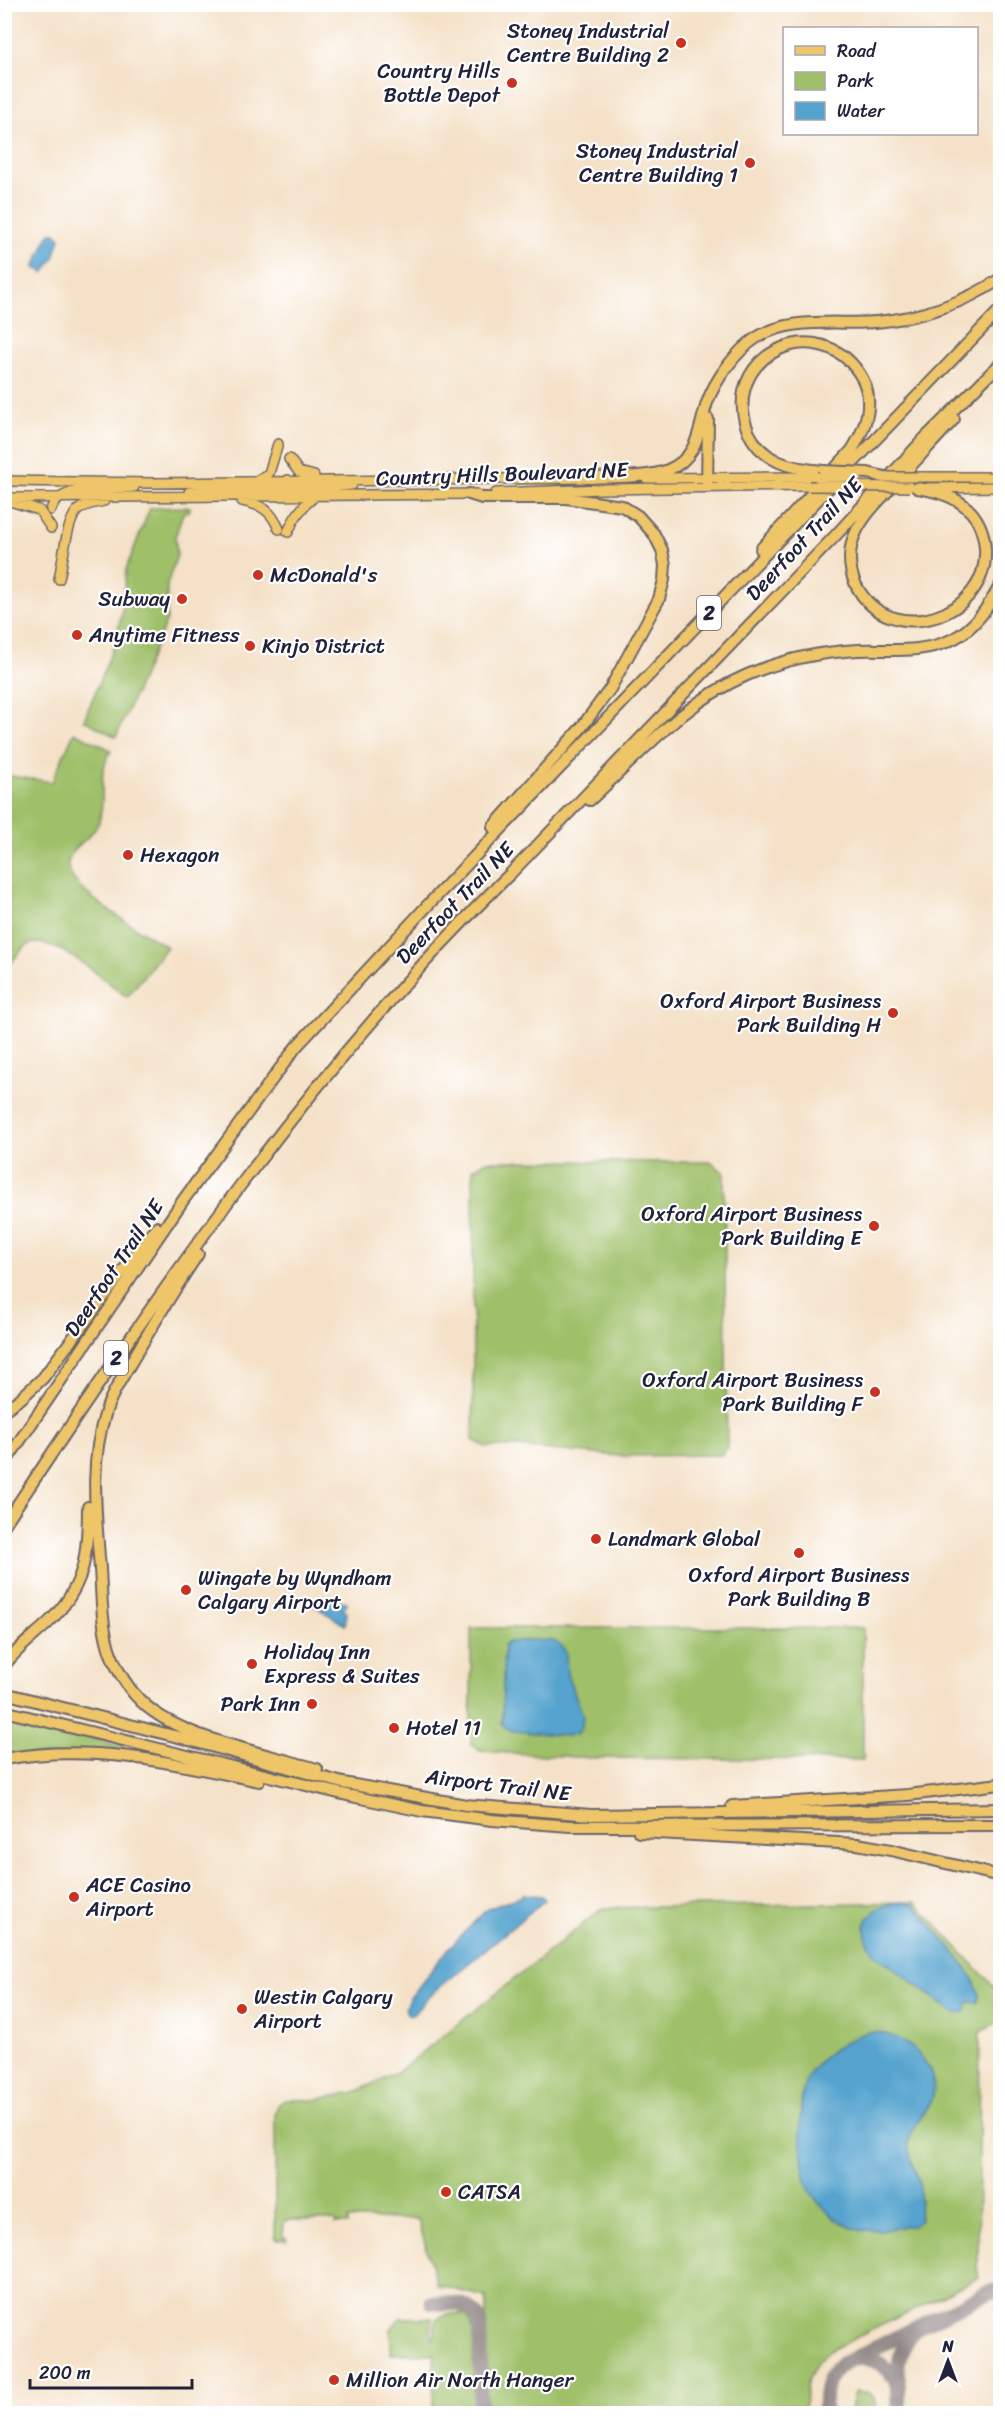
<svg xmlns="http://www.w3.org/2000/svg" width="1005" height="2418" viewBox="0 0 1005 2418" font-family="Sriracha,sans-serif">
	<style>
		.green { fill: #9fc069; stroke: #607152; stroke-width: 1.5 }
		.water { fill: #54a3ce; stroke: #3b6284; stroke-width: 1.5 }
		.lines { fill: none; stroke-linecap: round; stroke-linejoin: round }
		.taxiway { stroke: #8b8281; stroke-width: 15 }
		.major-casing { stroke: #6c656c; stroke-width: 12 }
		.highway-casing { stroke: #6c656c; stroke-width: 14 }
		.major { stroke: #eec569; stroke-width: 9 }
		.highway { stroke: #eec569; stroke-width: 10 }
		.major-bridge-casing { stroke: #6c656c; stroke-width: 12; stroke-linecap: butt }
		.highway-bridge-casing { stroke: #6c656c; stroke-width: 14; stroke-linecap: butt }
		.major-bridge { stroke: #eec569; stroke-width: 9 }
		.highway-bridge { stroke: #eec569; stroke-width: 10 }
		.poi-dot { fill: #c8321e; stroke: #fff; stroke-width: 2 }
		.labels { text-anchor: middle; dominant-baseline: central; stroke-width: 4.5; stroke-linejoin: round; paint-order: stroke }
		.shield { fill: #fff; stroke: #646476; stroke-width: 1.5 }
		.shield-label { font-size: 20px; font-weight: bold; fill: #22223b }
		.poi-label { font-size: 21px; fill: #22223b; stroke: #fff; text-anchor: start }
		.street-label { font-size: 21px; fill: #22223b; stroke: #fff }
	</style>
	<rect width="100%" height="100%" fill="#fff"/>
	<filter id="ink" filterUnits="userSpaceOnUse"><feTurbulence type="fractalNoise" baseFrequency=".0167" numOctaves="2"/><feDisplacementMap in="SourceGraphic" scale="12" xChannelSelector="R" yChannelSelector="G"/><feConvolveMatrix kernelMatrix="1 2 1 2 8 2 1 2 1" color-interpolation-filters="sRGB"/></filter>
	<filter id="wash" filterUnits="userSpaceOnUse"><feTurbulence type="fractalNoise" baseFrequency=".008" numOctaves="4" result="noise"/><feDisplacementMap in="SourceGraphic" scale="24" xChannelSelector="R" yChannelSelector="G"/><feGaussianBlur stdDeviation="1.35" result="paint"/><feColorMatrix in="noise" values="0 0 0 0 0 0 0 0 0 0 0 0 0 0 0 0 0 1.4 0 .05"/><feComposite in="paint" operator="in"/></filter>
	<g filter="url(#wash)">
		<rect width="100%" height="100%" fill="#f4e1c7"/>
		<path class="green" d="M190,507V510L183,513L175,537L177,555L167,585V620L116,737L84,720L113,648L122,613L126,569L150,508Z
			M74,732L111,750C108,757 104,764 103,772C101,789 104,805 99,822C93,838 71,846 68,862C63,889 147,934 167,947L127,997C108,983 55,935 30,944C20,948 12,963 5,971V775L52,782Z
			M487,1161L712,1162L724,1173L727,1448L722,1455L619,1456L518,1447H486L473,1440V1169Z
			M471,1628H863V1760L593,1758L480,1751L471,1744Z
			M4,1716L144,1752L143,1755H5Z
			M915,1902L1000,1993V2022L980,2032L978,2278L829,2351C808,2367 805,2388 805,2413H486V2297L437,2285L418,2219H348V2224H335V2220H291L284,2221L283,2237H287V2240L278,2239L275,2237V2112L279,2104L285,2100H312L356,2092L399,2071L603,1908Z
			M447,2314H466C481,2331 474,2390 474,2413H433L434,2354H391V2329L400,2318H432L431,2339H434L436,2319Z
			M854,2392H868L874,2398L878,2413H849Z"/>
		<path class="water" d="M50,233H56L60,238L54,258L44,273L34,267Z
			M326,1599L347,1602V1605L343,1608L347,1613L345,1625L305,1600Z
			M532,1640L554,1641L562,1646L566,1653L567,1674L583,1715L582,1726L578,1733L567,1736L513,1731L506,1728L502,1723L504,1644L509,1642Z
			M522,1894L542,1896L545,1900L427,1998L413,2015L407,2014L405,2007L410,1998L449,1948L484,1912L490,1908L522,1896Z
			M905,1902L914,1905C929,1923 976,1973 979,1994C980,1998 979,1999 977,2003L968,2002L965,2012L954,2013L875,1954C852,1922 872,1904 905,1902Z
			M870,2032C901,2031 939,2061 933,2096C930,2113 911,2123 909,2140C906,2154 918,2174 920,2189C921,2200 918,2210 920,2220L913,2226C905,2224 903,2227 896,2228C881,2231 858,2232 846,2225C834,2219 819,2205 812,2194C799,2175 797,2103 806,2081C816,2058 846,2038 870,2032Z"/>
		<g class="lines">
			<path class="taxiway" d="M432,2303C453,2303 471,2301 480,2323V2414
				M854,2359C874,2356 891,2367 898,2386
				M824,2414C824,2394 824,2377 842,2364L987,2293L1000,2290
				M899,2414C899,2386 893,2351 914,2330"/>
		</g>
	</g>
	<g filter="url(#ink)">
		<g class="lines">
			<defs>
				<path id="major" d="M289,459L299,472L314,476
					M920,477H1000
					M646,478L818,477
					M258,480L269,473L278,444
					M4,481L154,483L593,478
					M928,488L1000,487
					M189,492L278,488L288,480
					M496,493L604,489L809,486
					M278,496L288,490L352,485
					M4,498L476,494
					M10,501L39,510L51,528
					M242,501C262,505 271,510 279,529
					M51,510C58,484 111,489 134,487
					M288,532C294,517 302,506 315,496
					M59,579C63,562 66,523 77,511C84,504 95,503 104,501"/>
				<path id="highway" d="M587,478C608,477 650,478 668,470C699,457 698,430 707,403C715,380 736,351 756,338C790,316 838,325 876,322C920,318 964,303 1000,279
					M707,487L708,419
					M917,488C952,493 982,507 985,548C990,617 889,651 856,585C848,568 848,548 856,532C865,513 882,498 896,482C915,461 935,440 954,419
					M469,494L482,498H566L622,506L638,516L654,534L662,550L665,565L664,580L659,599L610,689L581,728L493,827
					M761,549L852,450C867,426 876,398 859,373C819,313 727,352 745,422C750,441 762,454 779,462C794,468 809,470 824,471
					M590,800C639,755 684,702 747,675C782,660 819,652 858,650C888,649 924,654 953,639C975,628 988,607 1000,586
					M198,1254C173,1291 151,1328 129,1366C120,1381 111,1395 106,1411C89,1463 96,1515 100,1569C102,1597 101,1627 111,1654C120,1677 134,1698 154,1712C195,1741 268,1754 317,1769
					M4,1410L20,1399L43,1378L156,1227
					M4,1464L184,1199L296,1047L427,906L1000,310
					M4,1525C157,1295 313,1066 511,873L836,535L925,438L1000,364
					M4,1666C16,1649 33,1637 48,1623C85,1587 88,1556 88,1507
					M4,1693L182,1738L343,1783L466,1805L591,1815L1000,1809
					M4,1711L351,1796L422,1811L492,1820L570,1826L1000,1825
					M4,1759C91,1743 175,1763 259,1781
					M732,1806L908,1795L1000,1784
					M639,1832L857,1844L891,1850L1000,1876"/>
			</defs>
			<use href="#major" class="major-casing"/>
			<use href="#highway" class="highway-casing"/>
			<use href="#major" class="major"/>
			<use href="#highway" class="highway"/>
			<defs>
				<path id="major-bridge" d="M818,477H857
					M880,477H920
					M809,486L909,487"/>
				<path id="highway-bridge" d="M824,471L868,473L885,477"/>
			</defs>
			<use href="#major-bridge" class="major-bridge-casing"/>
			<use href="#highway-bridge" class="highway-bridge-casing"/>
			<use href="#major-bridge" class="major-bridge"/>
			<use href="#highway-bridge" class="highway-bridge"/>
		</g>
	</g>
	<g class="poi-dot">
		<circle cx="681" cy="43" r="6"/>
		<circle cx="512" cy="83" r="6"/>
		<circle cx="750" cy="163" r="6"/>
		<circle cx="258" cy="575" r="6"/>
		<circle cx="182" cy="599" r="6"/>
		<circle cx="77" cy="635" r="6"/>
		<circle cx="250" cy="646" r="6"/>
		<circle cx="128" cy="855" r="6"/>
		<circle cx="893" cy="1013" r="6"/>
		<circle cx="874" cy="1226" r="6"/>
		<circle cx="875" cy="1392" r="6"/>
		<circle cx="596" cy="1539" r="6"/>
		<circle cx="799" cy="1553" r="6"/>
		<circle cx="186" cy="1590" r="6"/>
		<circle cx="252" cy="1664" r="6"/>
		<circle cx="312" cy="1704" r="6"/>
		<circle cx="394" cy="1728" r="6"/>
		<circle cx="74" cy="1897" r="6"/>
		<circle cx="242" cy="2009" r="6"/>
		<circle cx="446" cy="2192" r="6"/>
		<circle cx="334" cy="2380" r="6"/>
	</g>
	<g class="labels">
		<g class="shield">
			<rect x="697" y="596" width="24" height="34" rx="4.5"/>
			<rect x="104" y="1341" width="24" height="34" rx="4.5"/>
		</g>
		<g class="shield-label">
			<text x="709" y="613">2</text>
			<text x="116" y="1358">2</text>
		</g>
		<g class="poi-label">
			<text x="669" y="31" text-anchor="end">Stoney Industrial<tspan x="669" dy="24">Centre Building 2</tspan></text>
			<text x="500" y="71" text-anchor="end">Country Hills<tspan x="500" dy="24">Bottle Depot</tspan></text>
			<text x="738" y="151" text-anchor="end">Stoney Industrial<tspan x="738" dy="24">Centre Building 1</tspan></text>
			<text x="270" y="575">McDonald's</text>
			<text x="170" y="599" text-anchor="end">Subway</text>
			<text x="89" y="635">Anytime Fitness</text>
			<text x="262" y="646">Kinjo District</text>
			<text x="140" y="855">Hexagon</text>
			<text x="881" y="1001" text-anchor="end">Oxford Airport Business<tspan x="881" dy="24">Park Building H</tspan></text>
			<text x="862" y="1214" text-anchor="end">Oxford Airport Business<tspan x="862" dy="24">Park Building E</tspan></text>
			<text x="863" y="1380" text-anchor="end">Oxford Airport Business<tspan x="863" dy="24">Park Building F</tspan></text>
			<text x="608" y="1539">Landmark Global</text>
			<text x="799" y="1575" text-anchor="middle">Oxford Airport Business<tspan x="799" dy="24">Park Building B</tspan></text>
			<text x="198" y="1578">Wingate by Wyndham<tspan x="198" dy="24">Calgary Airport</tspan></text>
			<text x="264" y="1652">Holiday Inn<tspan x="264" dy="24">Express &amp; Suites</tspan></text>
			<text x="300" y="1704" text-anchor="end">Park Inn</text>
			<text x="406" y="1728">Hotel 11</text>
			<text x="86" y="1885">ACE Casino<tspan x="86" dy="24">Airport</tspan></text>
			<text x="254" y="1997">Westin Calgary<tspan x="254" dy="24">Airport</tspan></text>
			<text x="458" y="2192">CATSA</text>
			<text x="346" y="2380">Million Air North Hanger</text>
		</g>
		<g class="street-label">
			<text transform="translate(502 474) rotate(-2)">Country Hills Boulevard NE</text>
			<text transform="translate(804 539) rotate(-47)">Deerfoot Trail NE</text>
			<text transform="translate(455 903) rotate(-46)">Deerfoot Trail NE</text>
			<text transform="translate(114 1268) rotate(-56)">Deerfoot Trail NE</text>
			<text transform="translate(498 1785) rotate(7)">Airport Trail NE</text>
		</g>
	</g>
	<rect width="1005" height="2418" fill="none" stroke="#fff" stroke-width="24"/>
	<rect x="783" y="27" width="195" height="108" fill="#ffffff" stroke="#a7a7b1" stroke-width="1.5"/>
	<rect x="795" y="46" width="30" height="9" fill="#eec569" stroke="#a7a7b1" stroke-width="1.5"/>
	<text x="837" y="57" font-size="18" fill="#22223b">Road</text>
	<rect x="795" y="72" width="30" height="18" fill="#9fc069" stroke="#a7a7b1" stroke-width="1.5"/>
	<text x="837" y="87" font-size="18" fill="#22223b">Park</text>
	<rect x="795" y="102" width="30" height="18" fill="#54a3ce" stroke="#a7a7b1" stroke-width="1.5"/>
	<text x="837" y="117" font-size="18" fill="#22223b">Water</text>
	<g transform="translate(948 2361)" stroke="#ffffff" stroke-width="4.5" paint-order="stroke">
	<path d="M0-4.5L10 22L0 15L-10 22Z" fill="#22223b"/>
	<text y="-9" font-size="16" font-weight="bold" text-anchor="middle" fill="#22223b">N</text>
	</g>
	<path d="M30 2379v9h162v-9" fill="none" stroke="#22223b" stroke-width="3"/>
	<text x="39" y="2379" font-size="18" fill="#22223b" stroke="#ffffff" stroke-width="4.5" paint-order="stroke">200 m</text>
</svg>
